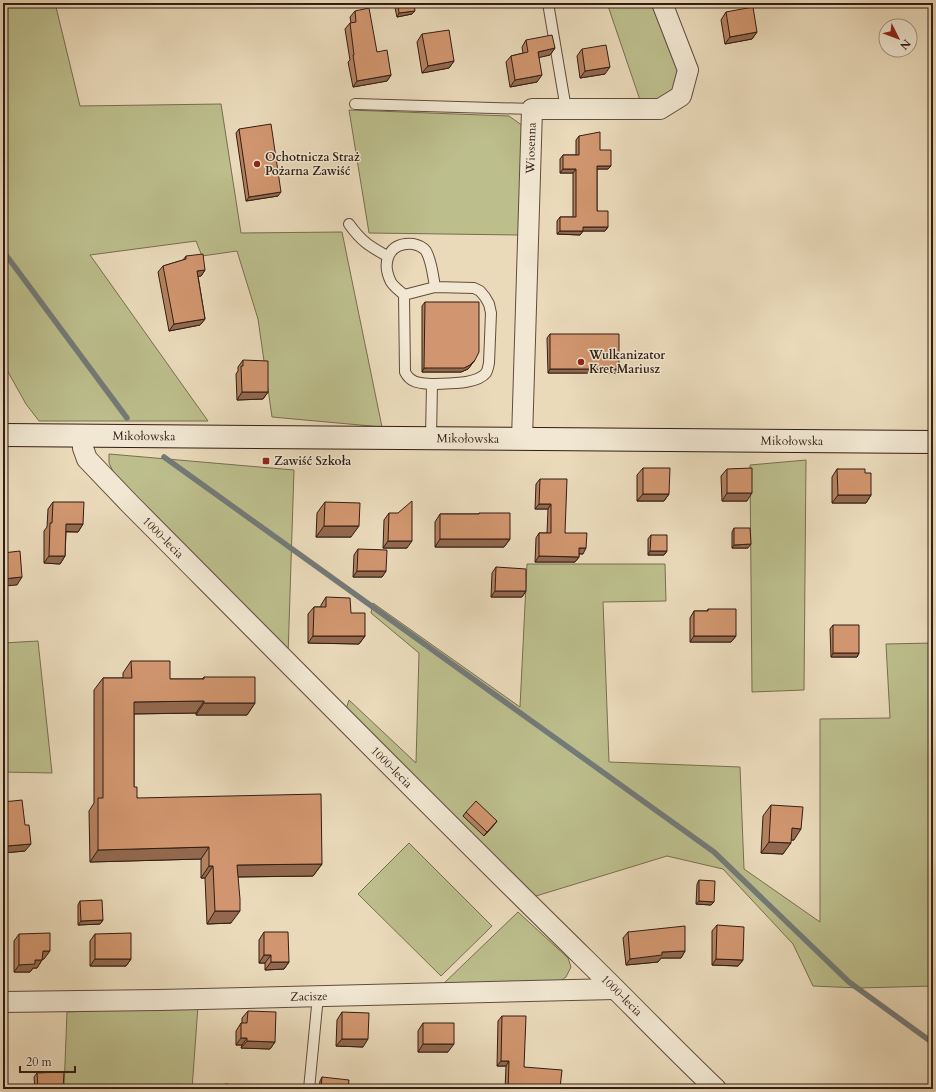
<svg xmlns="http://www.w3.org/2000/svg" width="936" height="1092" viewBox="0 0 936 1092" font-family="Cardo,serif">
	<style>
		.green { fill: #bcbe8c; stroke: #786e50 }
		.lines { fill: none; stroke-linecap: round; stroke-linejoin: round }
		.stream { stroke: #737a78; stroke-width: 5.5 }
		.service-casing { stroke: #614c3e; stroke-width: 12 }
		.minor-casing { stroke: #614c3e; stroke-width: 22 }
		.secondary-casing { stroke: #331d14; stroke-width: 24 }
		.service { stroke: #f1e7d2; stroke-width: 10 }
		.minor { stroke: #f1e7d2; stroke-width: 20 }
		.secondary { stroke: #f1e7d2; stroke-width: 22 }
		.wall { fill: #b4815f; stroke: #331d14 }
		.shaded-wall { fill: #92694e; stroke: #331d14 }
		.building { fill: #d1966f; stroke: #331d14 }
		.poi-dot { fill: #8f2418; stroke: #f1e7d2; stroke-width: 1.5 }
		.labels { text-anchor: middle; dominant-baseline: central; stroke-width: 3; stroke-linejoin: round; paint-order: stroke }
		.street-label { font-size: 12px; fill: #331d14; stroke: #f1e7d2 }
		.poi-label { font-size: 12px; font-weight: bold; fill: #331d14; stroke: #f1e7d2; text-anchor: start }
	</style>
	<rect width="100%" height="100%" fill="#eadaba"/>
	<filter id="stains"><feTurbulence type="fractalNoise" baseFrequency=".005" numOctaves="4"/><feColorMatrix values="0 0 0 0 .2 0 0 0 0 .09 0 0 0 0 .02 0 0 0 .5 -.17"/></filter>
	<radialGradient id="worn" r=".72"><stop offset=".6" stop-color="#630" stop-opacity="0"/><stop offset="1" stop-color="#630" stop-opacity=".3"/></radialGradient>
	<path class="green" d="M3,3H55L80,106L221,104L241,233L342,232L382,427L272,417L258,319L237,251L202,256L196,241L90,255L208,421H39L26,404L3,363Z
		M607,3H658L683,70L680,90L660,100H640Z
		M349,110L509,116L523,126L519,235L369,233Z
		M109,454L294,470L288,656L116,478L109,463Z
		M806,460L804,690L752,692L750,465Z
		M527,564H665L666,601L603,602L609,762L740,767L744,869L820,922V719L890,718L886,644L933,643V986L859,988L813,986L793,944L723,869L667,856L536,896L510,876L346,709L349,700L416,763L419,653L371,613L373,603L520,707Z
		M38,641L52,773L3,772V643Z
		M409,843L492,926L441,976L358,894Z
		M518,912L568,958L571,967L566,977L555,985L441,986Z
		M198,1006L192,1089H64L67,1012Z"/>
	<g class="lines">
		<path class="stream" d="M3,251L127,418
			M164,457L714,852L849,982L933,1043"/>
		<defs>
			<path id="service" d="M548,3L566,109
				M355,104L532,109
				M349,224C361,241 369,246 387,256
				M404,295L435,287C433,276 432,262 426,251C423,247 418,245 413,244C389,242 381,262 391,282C394,287 400,291 404,295L405,372C411,384 421,383 432,384L431,438
				M432,384C447,383 476,385 486,373C488,370 488,367 489,363L491,313L489,304L485,297L480,291L474,288L435,287
				M309,1089L318,996"/>
			<g id="minor">
				<path id="s1" d="M82,436L83,448L87,459L130,504C282,657 433,810 586,960C630,1003 672,1047 716,1089"/>
				<path id="s2" d="M522,439L532,109H660L681,96L688,70L662,3"/>
				<path id="s3" d="M3,1002L159,1000L615,989"/>
			</g>
			<g id="secondary">
				<path id="s4" d="M3,435L933,442"/>
			</g>
		</defs>
		<use href="#service" class="service-casing"/>
		<use href="#minor" class="minor-casing"/>
		<use href="#secondary" class="secondary-casing"/>
		<use href="#service" class="service"/>
		<use href="#minor" class="minor"/>
		<use href="#secondary" class="secondary"/>
	</g>
	<path class="wall" d="M394,3H414L412,14L397,17Z
		M355,11L377,52L391,75L387,81L353,87L348,62L350,60L345,29L350,23H351L350,17Z
		M726,12L757,32L752,39L725,44L721,20Z
		M422,34L454,61L449,68L422,73L417,42Z
		M526,40L555,48L550,55L539,57L537,82L510,87L506,62L511,56L523,53L522,47Z
		M582,49L605,74L580,78L577,56Z
		M239,129L278,196L246,201L236,133Z
		M579,136L600,150L608,169H597V211L608,227L605,231H583L580,235L557,234V221L560,217H573V173H560V159L563,155H576V140Z
		M186,256L205,270L201,276H198L205,319L200,325L169,331L158,272L163,266L183,260Z
		M425,302L475,360L468,369L461,372H422V306Z
		M550,334L619,369L617,373H548L547,338Z
		M243,360L268,392L263,399L237,400L236,374L238,371V367Z
		M643,468L669,494L664,501H637V475Z
		M727,469L747,501H722L721,476Z
		M837,469L865,473L871,495L866,503H832V477Z
		M540,479L565,533L583,554H579V557L575,562H535L536,538L539,533H547L548,509H535L536,484Z
		M53,502L83,524L78,532H66L65,556L60,564L44,563V531L47,527L48,509Z
		M325,502L351,537H316L317,513Z
		M389,513L407,548H383L384,520Z
		M479,513L510,539L504,547H435V522L440,514H478Z
		M734,528L748,548H732V532Z
		M651,535L667,551L664,555H648V539Z
		M358,549L386,571L382,577H353L354,555Z
		M496,567L526,591L522,597H491L492,573Z
		M326,597L351,613L365,636L359,644L308,643V614L314,607H321V605Z
		M708,609L736,636L731,642H690V618L694,611H707Z
		M833,625L859,653L857,657H831L830,629Z
		M131,661L170,679H202L204,677L255,703L247,715H196V713L134,714V787L137,798L322,864L313,876L238,877L231,923L207,924L205,878H201V859L90,862L89,811L94,803V690L103,678H123V673Z
		M3,802L25,851L3,853Z
		M771,805L794,840H791L783,854L761,853L763,816Z
		M466,812L494,825L484,836L463,816Z
		M699,880L714,902L711,905L696,904L697,884Z
		M80,901L103,920L100,924L78,925V905Z
		M717,925L743,960L738,966L712,965V931Z
		M264,932L289,962L284,969L265,970V963H259V940Z
		M628,932L685,951L681,958H661L658,962L626,965L623,938Z
		M19,934L44,959H42V960L37,968H33L30,972H14V941Z
		M95,934L131,959L126,966H90V941Z
		M248,1011L275,1042L270,1049L241,1048L242,1045H236V1031L241,1023H242V1018Z
		M342,1012L363,1047L336,1046L337,1020Z
		M502,1016L524,1067L560,1089H505L506,1066H497L498,1021Z
		M423,1023L448,1052H418V1031Z
		M37,1073L62,1089H35L34,1077Z
		M322,1077L348,1089H319L320,1081Z"/>
	<path class="shaded-wall" d="M415,11L412,14L397,17L399,13Z
		M757,32L752,39L725,44L730,37Z
		M555,48L550,55L533,59L538,52Z
		M454,61L449,68L422,73L428,66Z
		M610,67L605,74L580,78L585,71Z
		M391,75L387,81L353,87L357,81Z
		M542,75L537,82L510,87L515,80Z
		M597,166H611L608,169H595Z
		M563,169H576L573,173H560Z
		M281,192L278,196L246,201L249,197Z
		M583,227H608L605,231H580Z
		M560,231H583L580,235L557,234Z
		M205,270L201,276L192,277L197,271Z
		M205,319L200,325L169,331L174,324Z
		M475,360L468,369L461,372H422L424,368Z
		M550,369H619L617,373H548Z
		M242,392H268L263,399L237,400Z
		M727,493H752L747,501H722Z
		M643,494H669L664,501H637Z
		M838,495H871L866,503H832Z
		M539,504H551L548,509H535Z
		M66,524H83L78,532L61,531Z
		M324,526H359L351,537H316Z
		M440,539H510L504,547H435Z
		M388,541H412L407,548H383Z
		M751,544L748,548H732L734,545Z
		M579,548H586L583,554L576,553Z
		M650,551H667L664,555H648Z
		M49,556H65L60,564L44,563Z
		M539,556L579,557L575,562H535Z
		M357,571H386L382,577H353Z
		M22,577L17,585L3,586V579Z
		M495,591H526L522,597H491Z
		M313,636H365L359,644L308,643Z
		M694,636H736L731,642H690Z
		M833,653H859L857,657H831Z
		M204,701L196,713L125,714L134,702Z
		M204,703H255L247,715H196Z
		M497,821L494,825L484,836L487,832Z
		M792,828L801,829L794,840H784Z
		M3,829H6L3,833Z
		M769,842L791,843L783,854L761,853Z
		M31,844L25,851L3,853V852L7,846Z
		M209,847L201,859L90,862L98,850Z
		M322,864L313,876L228,877L237,865Z
		M209,866H213L205,878H201Z
		M699,901L714,902L711,905L696,904Z
		M215,911H240L231,923L207,924Z
		M103,920L100,924L78,925L81,921Z
		M43,951H50L44,959H38Z
		M685,951L681,958H661L658,962L626,965L630,959L662,952Z
		M264,955H271L265,963H259Z
		M95,959H131L126,966H90Z
		M716,959L743,960L738,966L712,965Z
		M35,960H42L37,968H33L30,972H14L19,965Z
		M271,962H289L284,969L265,970Z
		M241,1038H247L242,1045H236Z
		M342,1039H368L363,1047L336,1046Z
		M247,1041L275,1042L270,1049L241,1048Z
		M423,1044H454L448,1052H418Z
		M501,1061H509L506,1066H497Z
		M544,1087L560,1088V1089H543Z
		M38,1088H63L62,1089H37Z"/>
	<path class="building" d="M398,3H414L415,11L399,13Z
		M753,7L757,32L730,37L726,12Z
		M369,8L377,52L387,50L391,75L357,81L353,55H354L350,23L356,22L355,11Z
		M449,30L454,61L428,66L422,34Z
		M552,35L555,48L538,52L542,75L515,80L511,56L528,52L526,40Z
		M606,45L610,67L585,71L582,49Z
		M271,124L281,192L249,197L239,129Z
		M600,132V150H611V166H597V211H608V227H583V231H560V217H576V169H563V155H579V136Z
		M203,254L205,270L197,271L205,319L174,324L163,266L186,259V256Z
		M425,302H479V352L475,360L470,365L464,368H424Z
		M550,334H619V369H550Z
		M243,360L268,361V392H242L241,366H243Z
		M643,468H670L669,494H643Z
		M752,468V493H727V469Z
		M837,469H865V473H871V495H838Z
		M540,479H567L565,533H587L586,548H579V557L539,556V533H551V504H539Z
		M412,501V541H388L389,513H398Z
		M53,502H84L83,524H66L65,556H49L50,523H52Z
		M325,502L360,503L359,526H324Z
		M479,513H510V539H440V514H479Z
		M734,528H750L751,544L734,545Z
		M651,535H667V551H650Z
		M358,549L387,550L386,571H357Z
		M20,551L22,577L3,579V553Z
		M496,567L526,569V591H495Z
		M326,597L350,598L351,613H365V636H313L314,607H326Z
		M708,609H736V636H694V611H708Z
		M833,625H859V653H833Z
		M131,661H170V679H204V677H255V703H204V701L134,702V787H137V798L321,794L322,864L237,865L240,899V911H215L213,866H209V847L98,850V798H103V678H132Z
		M22,800L25,825H29L31,844L7,846L6,829H3V802Z
		M476,801L497,821L487,832L466,812Z
		M771,805L803,807L801,829L792,828L791,843L769,842Z
		M699,880L715,881L714,902L699,901Z
		M102,900L103,920L81,921L80,901Z
		M717,925L744,927L743,960L716,959Z
		M685,926V951L662,952V955L630,959L628,932Z
		M264,932H288L289,962H271V955H264Z
		M50,933V951H43L42,960H35V964L19,965V934Z
		M131,933V959H95V934Z
		M248,1011L276,1012L275,1042L247,1041V1038H241V1023H247Z
		M342,1012L369,1013L368,1039H342Z
		M502,1016H526L524,1067L562,1070L560,1088L544,1087V1089H508L509,1061H501Z
		M423,1023H454V1044H423Z
		M64,1072L63,1088H38L37,1073Z
		M322,1077L349,1080L348,1089H321Z
		M225,1084L274,1089H224Z"/>
	<g class="poi-dot">
		<circle cx="257" cy="164" r="4"/>
		<circle cx="581" cy="362" r="4"/>
		<rect x="262" y="457" width="8" height="8" rx="2"/>
	</g>
	<g class="labels">
		<g class="street-label">
			<text stroke="none"><textPath href="#s2" startOffset="291">Wiosenna</textPath></text>
			<text stroke="none"><textPath href="#s4" startOffset="141">Mikołowska</textPath></text>
			<text stroke="none"><textPath href="#s4" startOffset="465">Mikołowska</textPath></text>
			<text stroke="none"><textPath href="#s4" startOffset="789">Mikołowska</textPath></text>
			<text stroke="none"><textPath href="#s1" startOffset="133">1000-lecia</textPath></text>
			<text stroke="none"><textPath href="#s1" startOffset="457">1000-lecia</textPath></text>
			<text stroke="none"><textPath href="#s1" startOffset="781">1000-lecia</textPath></text>
			<text stroke="none"><textPath href="#s3" startOffset="306">Zacisze</textPath></text>
		</g>
		<g class="poi-label">
			<text x="265" y="157">Ochotnicza Straż<tspan x="265" dy="14">Pożarna Zawiść</tspan></text>
			<text x="589" y="355">Wulkanizator<tspan x="589" dy="14">Kret Mariusz</tspan></text>
			<text x="274" y="461">Zawiść Szkoła</text>
		</g>
	</g>
	<rect width="936" height="1092" fill="none" stroke="#eadaba" stroke-width="16"/>
	<rect x="4" y="4" width="928" height="1084" fill="none" stroke="#331d14" stroke-width="2"/>
	<rect x="8" y="8" width="920" height="1076" fill="none" stroke="#331d14"/>
	<g transform="translate(898 38) rotate(132)"><circle r="19" fill="#f1e7d2" stroke="#a59686"/>
	<path d="M0-3L7 15L0 10L-7 15Z" fill="#8f2418"/>
	<text y="-6" font-size="11" font-weight="bold" text-anchor="middle" fill="#331d14">N</text>
	</g>
	<path d="M20 1066v6h55v-6" fill="none" stroke="#331d14" stroke-width="2"/>
	<text x="26" y="1066" font-size="12" fill="#331d14" stroke="#f1e7d2" stroke-width="3" paint-order="stroke">20 m</text>
	<rect width="100%" height="100%" filter="url(#stains)"/>
	<rect width="100%" height="100%" fill="url(#worn)"/>
</svg>
